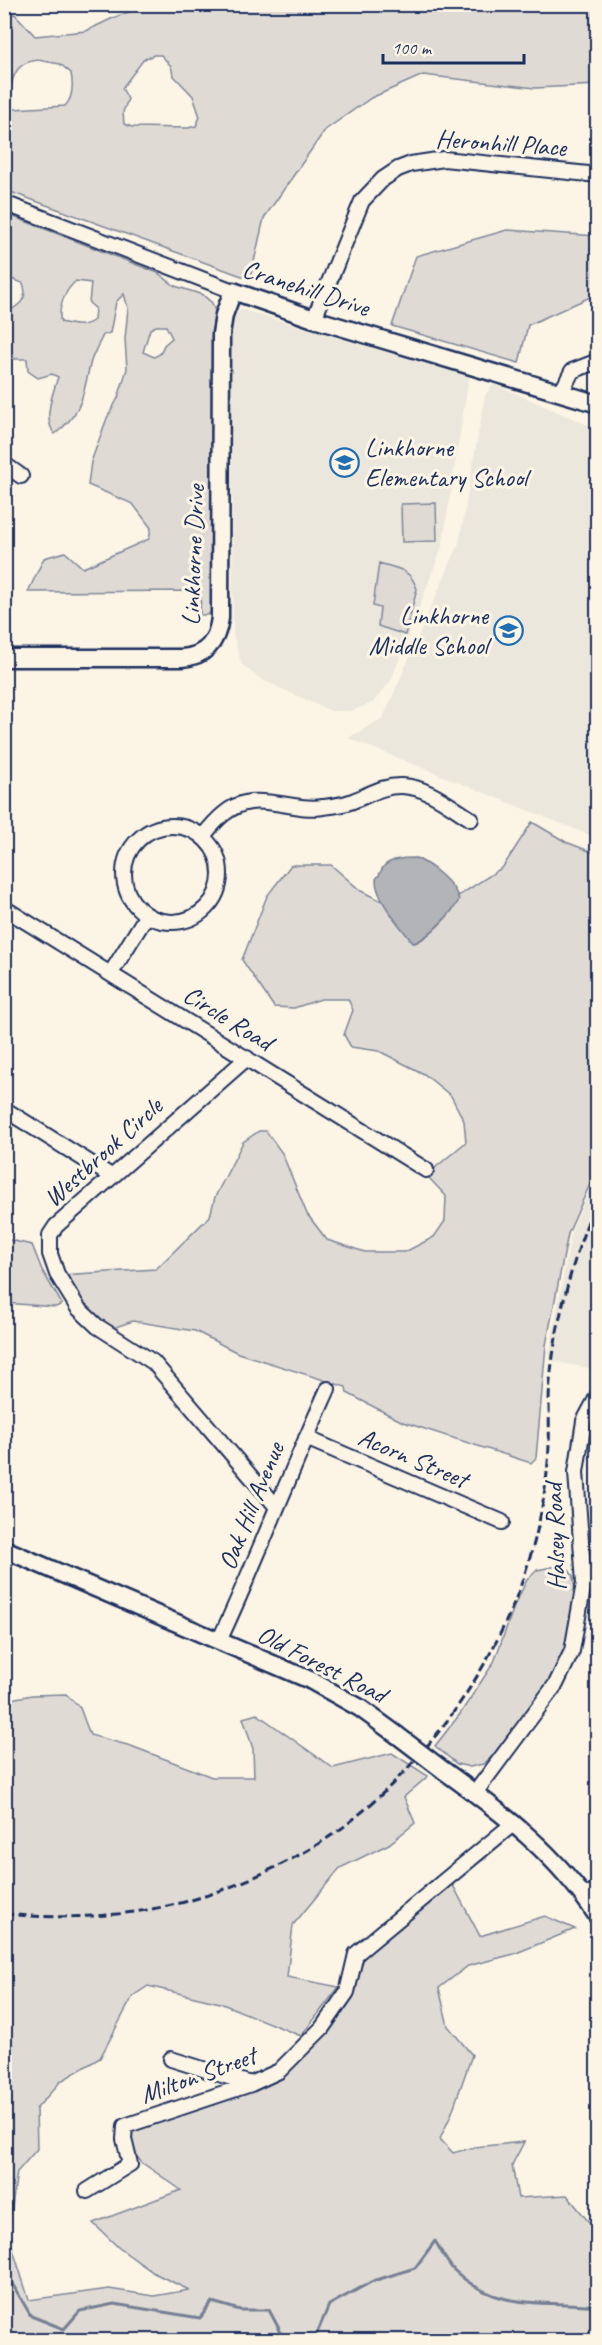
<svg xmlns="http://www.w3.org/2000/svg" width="602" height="2345" viewBox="0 0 602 2345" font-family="Caveat,sans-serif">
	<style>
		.built { fill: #ece7dc }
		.green { fill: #dfdbd4; stroke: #7d8599; stroke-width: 1.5; fill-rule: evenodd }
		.water { fill: #b2b4b8; stroke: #767f94; stroke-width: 1.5 }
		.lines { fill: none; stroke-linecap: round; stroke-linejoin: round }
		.stream { stroke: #767f94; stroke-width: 3 }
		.minor-casing { stroke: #1b2f5e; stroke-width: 18 }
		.major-casing { stroke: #1b2f5e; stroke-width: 21 }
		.minor { stroke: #fcf5e5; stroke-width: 14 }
		.major { stroke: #fcf5e5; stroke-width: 16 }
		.rail { stroke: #1b2f5e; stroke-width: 3; stroke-dasharray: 9 4.5; stroke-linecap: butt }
		.major-bridge-casing { stroke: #1b2f5e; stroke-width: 21; stroke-linecap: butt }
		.major-bridge { stroke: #fcf5e5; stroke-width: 16 }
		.labels { text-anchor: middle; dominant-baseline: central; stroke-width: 6; stroke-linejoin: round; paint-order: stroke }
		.street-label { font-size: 26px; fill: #1b2f5e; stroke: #fcf5e5 }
		.poi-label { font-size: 26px; fill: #1b2f5e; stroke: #fcf5e5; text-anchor: start }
	</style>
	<rect width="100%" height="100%" fill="#fcf5e5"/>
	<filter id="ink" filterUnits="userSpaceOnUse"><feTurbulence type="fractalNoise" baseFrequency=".0167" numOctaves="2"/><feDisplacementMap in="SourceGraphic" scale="12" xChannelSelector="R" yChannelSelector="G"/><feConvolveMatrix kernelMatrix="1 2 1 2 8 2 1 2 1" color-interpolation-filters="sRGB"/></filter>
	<g filter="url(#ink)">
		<path class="built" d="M240,309L469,377L442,547L391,681L372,703L351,711H331L262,680L242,665L238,652L233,634L231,336L233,320Z
			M494,384L597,429V838L348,738L383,718L459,543L485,395Z
			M597,1174L598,1370H597L548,1360L572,1229Z"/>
		<path class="green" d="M149,4L597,5V85L535,88L423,75L371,98L325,130L264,218L250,279L5,190V15L15,14L35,36L86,31L113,18ZM154,55H161L171,66L173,75L193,96L200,117L196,126L188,128L132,127L124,124L123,112L128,99L122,88L144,59ZM38,60L60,64L71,73C73,84 73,98 65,106L13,109C6,100 12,74 20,67C25,62 31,61 38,60Z
			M4,213L158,273L175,286L203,295L212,303L215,311L216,585L212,611L207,615H200L201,591L28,592L44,558L65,552L83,568L149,539L151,528L133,504L88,485L91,462L107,418L118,398L127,369L125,339L128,308L124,294L116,302L110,333L103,335C99,344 94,352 91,361C82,395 85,410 55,434C42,420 53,393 58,377L52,374L38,378L28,371L27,359H15L5,351V312C19,307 29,299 23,283L5,277ZM76,281L91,283L89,303L95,308L94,320C84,328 72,325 61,322C57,309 65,290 76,281ZM156,326H166L172,338L164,345L160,354L154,357L143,352L150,329Z
			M507,230L597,236V294L528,325L519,363L392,326L416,256Z
			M436,503L437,541L402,542L401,504Z
			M379,563C398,569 410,568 417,589L405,635L378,626L380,608L373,606Z
			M532,822L566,842L597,854V1168L568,1234L546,1345L536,1458L531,1463L403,1422L347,1393L346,1387L238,1353L195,1331L133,1321L113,1328L83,1309L61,1275L156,1269L210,1216L215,1197L243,1142L259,1131H266L282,1153L307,1214L327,1240L365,1252H405L434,1237L445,1221L446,1196L429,1178L436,1167L466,1142L464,1121L451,1096L424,1074L379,1051L351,1047L344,1035L353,1010L348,999H321L294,1008L274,1007L242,960L267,896L291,865H331L361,891L384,902L412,941L415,943C427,938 460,908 458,896L503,867Z
			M5,1239L32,1245L42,1270L62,1304L56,1307L5,1303Z
			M557,1566L569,1570L573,1576L575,1589L574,1637L548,1692L499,1751L483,1764L470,1767L457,1764L435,1746L460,1714L494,1662L515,1604L527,1580L537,1570Z
			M66,1694L80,1708L90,1735L131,1746L212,1777H254L253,1749L243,1718L257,1714L333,1768L392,1753L428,1776L404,1797L415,1823L389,1844L340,1868L293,1925L287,1977L339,1987L301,2036L220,2003L148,1986L133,1996L100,2058L61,2081L36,2109L37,2149L17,2172L8,2234L29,2300L109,2289L154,2296L189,2290L154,2273L119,2248L93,2223L181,2190L141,2162L124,2139L125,2126L279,2071L347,1992L356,1954L448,1876L480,1936L545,1916L575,1929L514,1954L468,1966L439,1988L448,2026L472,2055L451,2115L440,2139L453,2153L474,2147L524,2142L512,2165L518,2198L567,2195L597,2232V2340H485L479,2333L430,2334L427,2340H5V1700L32,1695Z"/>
		<path class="water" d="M416,858C431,865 455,883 459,900C453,912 426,940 413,943C401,927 375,899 376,879C380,875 381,870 384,866C392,858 406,858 416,858Z"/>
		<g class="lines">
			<path class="stream" d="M4,2264L6,2273L31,2316L64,2329L80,2311L114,2304L200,2318L212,2302L240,2310H269L285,2340
				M296,2340L315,2338L329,2305L373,2281L415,2268L435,2241C441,2250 447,2264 456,2272C499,2312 545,2300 598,2306"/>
			<defs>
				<path id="minor" d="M4,203L233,291
					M314,319L362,201L383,179L398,169L411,164L444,159L598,175
					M561,393L572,371L598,361
					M4,464L21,476
					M124 874a48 48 0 1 1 96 0a48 48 0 1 1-96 0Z
					M203,836C216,820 229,805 250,802C274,799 299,811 323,807C332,806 342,805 350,802C367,796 383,785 402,786C428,787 450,806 471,819
					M4,908L426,1170
					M111,973L147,915
					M247,1058L56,1226L50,1235V1254L57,1274L78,1308L97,1326L153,1362L276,1506
					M4,1109L111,1176
					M306,1438L502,1522
					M219,1641C258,1558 290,1472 328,1389
					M475,1793L556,1684L572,1651L584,1583L576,1472L584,1421L598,1395
					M585,1897L598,1888
					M171,2059L251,2084
					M87,2191L130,2164L124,2139L125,2126L251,2084L279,2071L322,2028L347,1992L356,1954L514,1823"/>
				<path id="major" d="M4,658H182C207,656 217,641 220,618L221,334L224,315L233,291L314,319L598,404
					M4,1549L310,1680L360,1708L397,1735
					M443,1770C504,1814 556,1853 598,1917"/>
			</defs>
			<use href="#minor" class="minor-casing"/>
			<use href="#major" class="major-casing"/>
			<use href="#minor" class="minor"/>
			<use href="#major" class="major"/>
			<path class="rail" d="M4,1914C68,1920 133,1917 195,1899C243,1885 312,1853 351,1821C440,1749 509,1646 536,1535C543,1506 548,1475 549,1445C550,1424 548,1402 550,1381C556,1318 574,1254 598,1196"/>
			<defs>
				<path id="major-bridge" d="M397,1735L443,1770"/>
			</defs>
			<use href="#major-bridge" class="major-bridge-casing"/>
			<use href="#major-bridge" class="major-bridge"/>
		</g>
	</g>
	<defs>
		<symbol id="school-ring" viewBox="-11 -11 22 22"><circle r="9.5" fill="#fcf5e5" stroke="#1f6fb2" stroke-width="1.5"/><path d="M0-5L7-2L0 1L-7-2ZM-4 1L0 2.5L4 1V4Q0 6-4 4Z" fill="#1f6fb2"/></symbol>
	</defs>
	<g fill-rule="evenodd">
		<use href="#school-ring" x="328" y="446" width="33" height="33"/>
		<use href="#school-ring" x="492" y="614" width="33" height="33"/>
	</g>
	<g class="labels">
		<g class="street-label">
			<text transform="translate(501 143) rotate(4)">Heronhill Place</text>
			<text transform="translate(306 288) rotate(18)">Cranehill Drive</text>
			<text transform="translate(193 555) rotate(-88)">Linkhorne Drive</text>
			<text transform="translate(228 1018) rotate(32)">Circle Road</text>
			<text transform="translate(103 1152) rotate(-42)">Westbrook Circle</text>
			<text transform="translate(413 1458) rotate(23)">Acorn Street</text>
			<text transform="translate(251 1506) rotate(-68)">Oak Hill Avenue</text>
			<text transform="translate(555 1537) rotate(-92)">Halsey Road</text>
			<text transform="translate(322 1664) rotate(27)">Old Forest Road</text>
			<text transform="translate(198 2075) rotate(-20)">Milton Street</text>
		</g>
		<g class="poi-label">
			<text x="365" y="447">Linkhorne<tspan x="365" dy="30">Elementary School</tspan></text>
			<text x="488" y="615" text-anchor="end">Linkhorne<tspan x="488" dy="30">Middle School</tspan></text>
		</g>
	</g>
	<rect width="602" height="2345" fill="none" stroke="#fcf5e5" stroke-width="24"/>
	<rect x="12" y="12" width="578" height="2321" fill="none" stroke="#1b2f5e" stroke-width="2" filter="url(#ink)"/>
	<path d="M383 54v9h141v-9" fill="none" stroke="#1b2f5e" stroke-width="3"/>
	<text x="392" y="54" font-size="18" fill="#1b2f5e" stroke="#fcf5e5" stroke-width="4.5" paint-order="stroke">100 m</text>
</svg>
